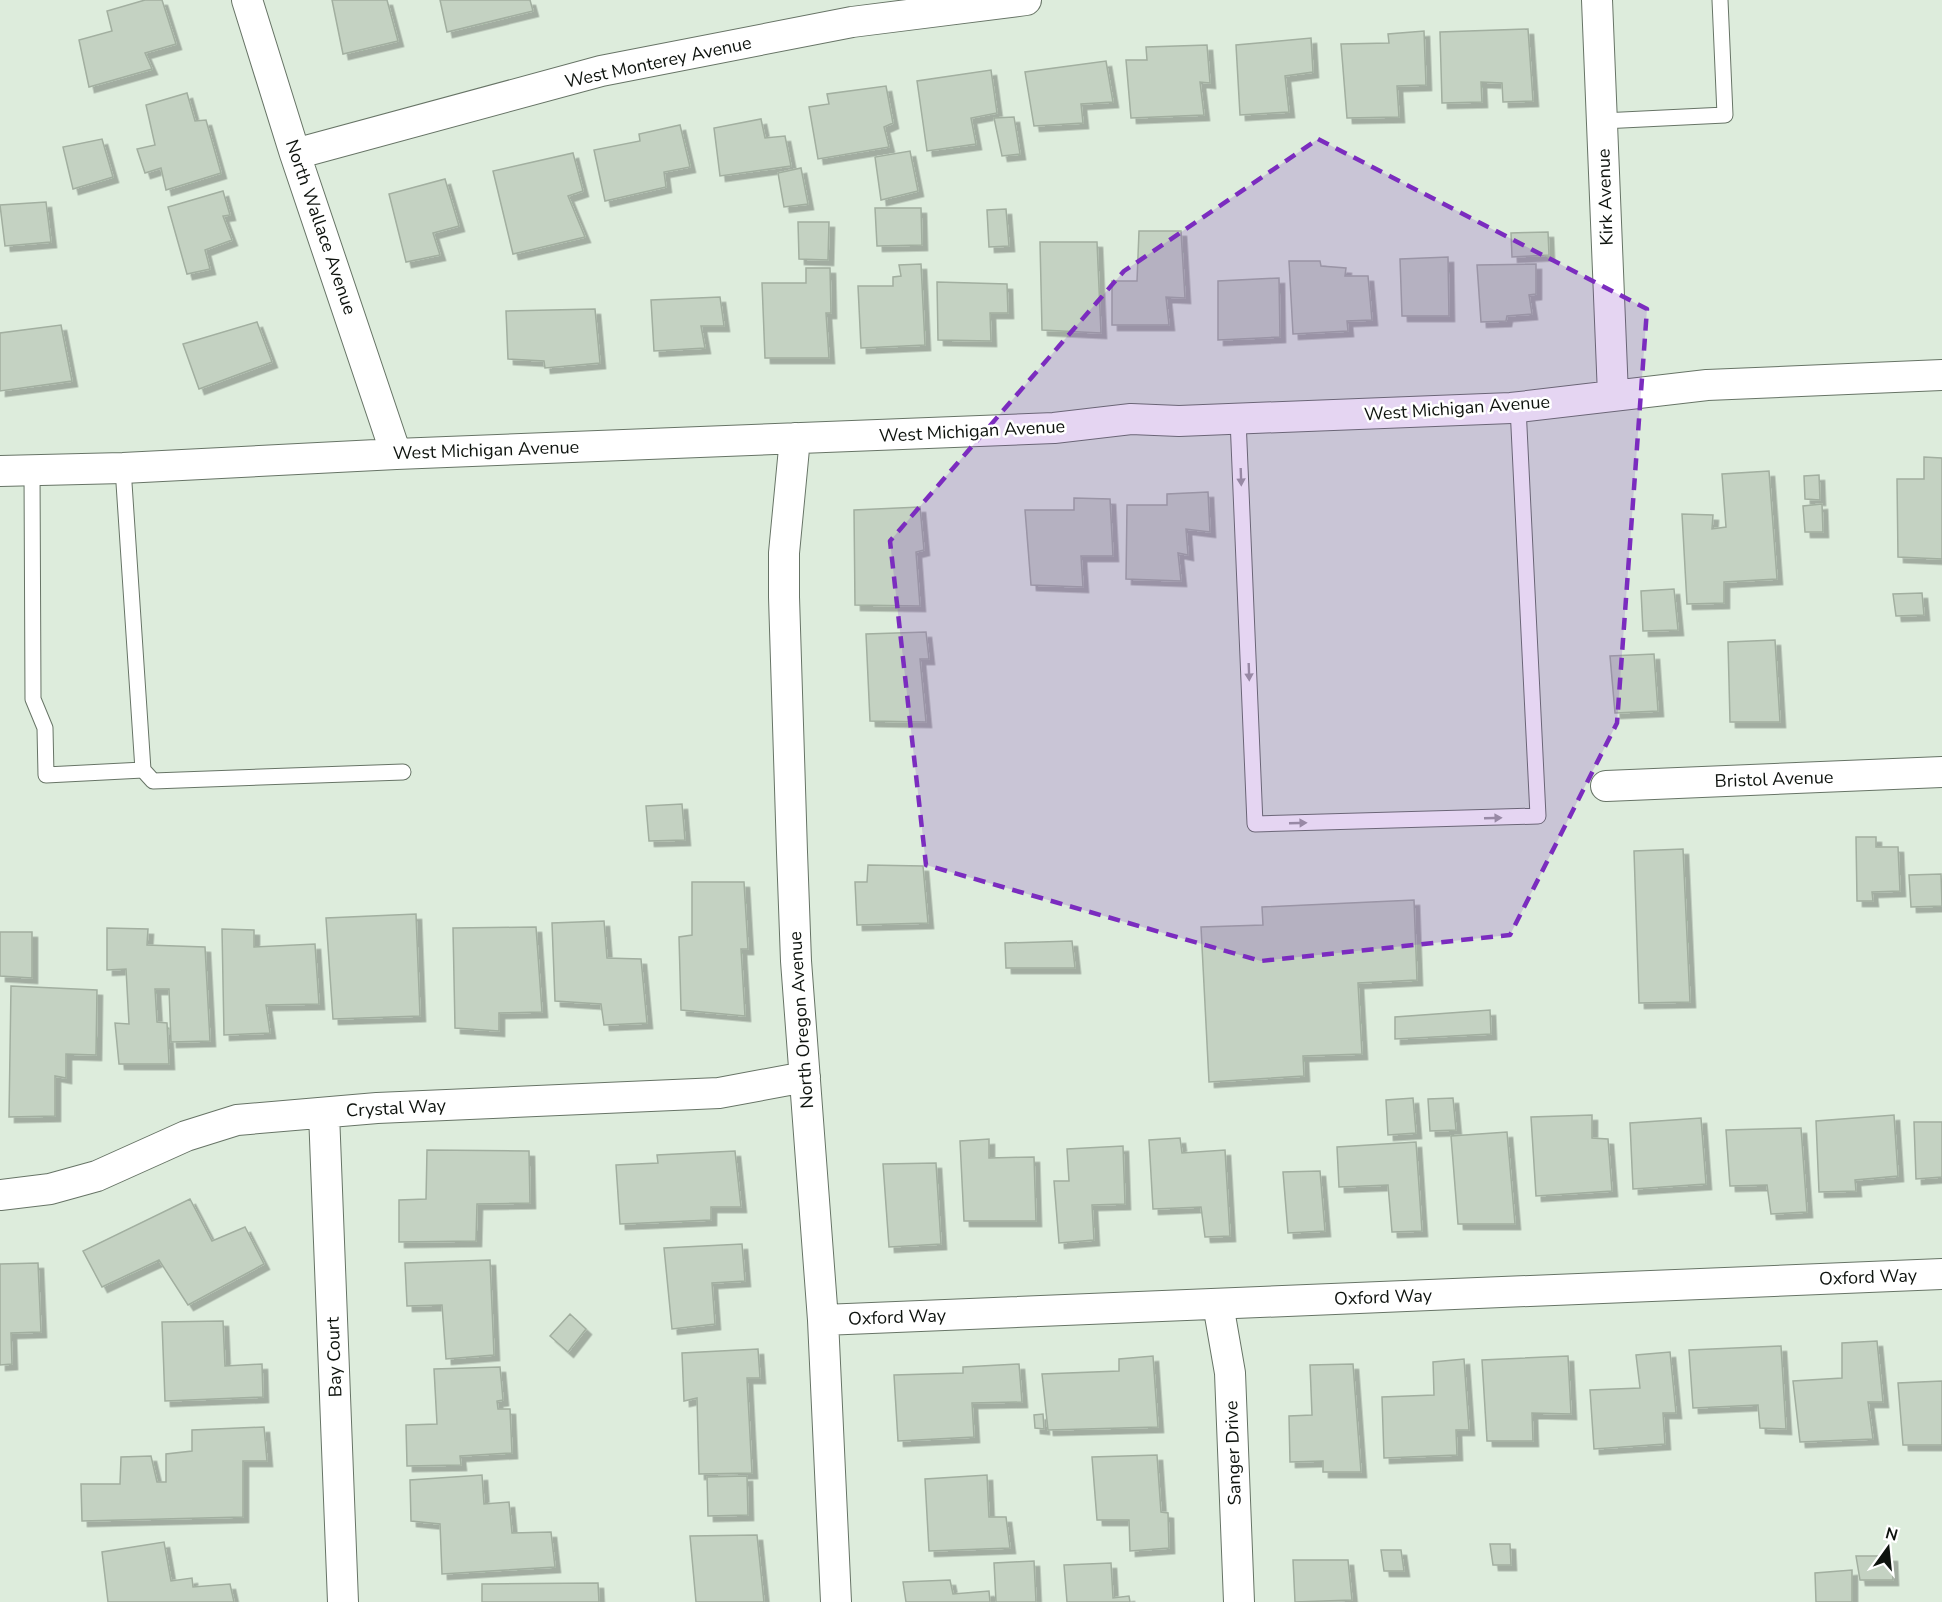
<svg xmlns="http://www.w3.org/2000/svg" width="1942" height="1602" viewBox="0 0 1942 1602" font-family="'Nunito Sans',sans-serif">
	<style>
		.building { fill: #c4d2c2; stroke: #a2afa0; stroke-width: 1.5; filter: url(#shadow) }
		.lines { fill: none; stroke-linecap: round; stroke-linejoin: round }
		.lane-casing { stroke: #677466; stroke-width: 17 }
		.street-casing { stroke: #677466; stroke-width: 32 }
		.lane { stroke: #fff; stroke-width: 15 }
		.street { stroke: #fff; stroke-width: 30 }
		.oneway { fill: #9fa19f }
		.marked { fill: #7b2cbf; fill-opacity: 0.2; stroke: #7b2cbf; stroke-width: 4.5; stroke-dasharray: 12 8; stroke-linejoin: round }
		.labels { text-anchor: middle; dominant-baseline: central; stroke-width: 5; stroke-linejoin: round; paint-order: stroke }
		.street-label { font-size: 18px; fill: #0e130e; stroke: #fff }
	</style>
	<defs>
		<filter id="shadow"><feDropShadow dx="5.5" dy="5.5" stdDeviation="0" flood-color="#0004"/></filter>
	</defs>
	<rect width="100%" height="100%" fill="#ddecdc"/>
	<path class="building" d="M145,0H162L176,44L145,53L152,69L89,87L79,40L112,31L107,11Z
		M332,0H387L398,41L343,54Z
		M440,0H530L533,11L447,32Z
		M1528,29L1533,101L1503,102L1502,83L1481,82L1482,102L1442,103L1440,32Z
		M1424,31L1426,85L1397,86L1399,117L1347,118L1341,44L1389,43L1388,34Z
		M1311,38L1313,72L1285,76L1289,112L1240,115L1236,45Z
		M1207,45L1210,83L1200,82L1204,115L1131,118L1126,60H1147L1146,47Z
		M1106,61L1113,102L1081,104L1083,123L1034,126L1025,72Z
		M991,70L997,113L971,118L976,144L927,151L917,81Z
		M886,86L893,123L884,127L889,147L818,159L809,107L829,104L827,94Z
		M187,93L195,121L206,120L221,173L166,190L161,168L145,173L137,149L155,145L146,105Z
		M1014,117L1020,154L1002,156L994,118Z
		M761,119L765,138L785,136L791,166L720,176L714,128Z
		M680,125L690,167L664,172L666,187L605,201L594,150L640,141L639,134Z
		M102,139L113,177L73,189L63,147Z
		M910,151L918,191L881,200L875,157Z
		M573,153L583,191L568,196L585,237L513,254L493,171Z
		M801,168L808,204L784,207L778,173Z
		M445,179L459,226L433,233L440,255L406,262L389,194Z
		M223,191L230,215L223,216L232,240L205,250L210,269L187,274L168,207Z
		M46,202L51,242L5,246L0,205Z
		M875,208H921L922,245L877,246Z
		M1006,209L1009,246L989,247L987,210Z
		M798,222H829L828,260L799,259Z
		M1139,231H1181L1185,298L1166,297L1169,325H1112V281H1137Z
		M1548,232L1549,255L1512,257L1511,233Z
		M1040,242H1097L1101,333L1042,330Z
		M1448,257L1449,316H1402L1400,259Z
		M1289,261H1320L1321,266L1346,268L1345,276H1368L1372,320L1347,321L1348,331L1293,334Z
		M921,264L925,345L861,348L858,286H893V277L901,276L899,265Z
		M1536,264V294L1529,295L1532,314L1507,316L1506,321L1481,322L1477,265Z
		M806,268H830L831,313H826L829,358H765L762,283H806Z
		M1279,278L1280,337L1218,340V281Z
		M937,282L1007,284L1008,313H990L991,341L938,340Z
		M720,297L724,326H701L705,348L654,351L651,300Z
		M595,309L600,363L545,368L544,361L508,359L506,311Z
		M257,322L272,362L199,389L183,344Z
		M61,325L72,381L0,391V333Z
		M1924,457L1942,458V559L1898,557L1897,479H1924Z
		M1769,471L1777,579L1724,582V603L1687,604L1682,514L1713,515L1712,529L1726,527L1722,474Z
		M1819,475L1820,500L1805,499L1804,476Z
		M1208,492L1210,532L1186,529L1188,555L1178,553L1181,581L1126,579L1127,505H1167V494Z
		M1074,498L1110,499L1113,556H1081L1083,587L1031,585L1025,510H1074Z
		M1822,504L1823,532H1805L1803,506Z
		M920,507L924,550L916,552L920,606L855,605L854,510Z
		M1674,589L1678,630L1643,631L1641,591Z
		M1922,593L1924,615L1896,616L1893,594Z
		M926,632L929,659H920L926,722L870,721L866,634Z
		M1775,640L1780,722H1730L1728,642Z
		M1654,654L1658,711L1615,713L1610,656Z
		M682,804L685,840L649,841L646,806Z
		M1856,837H1876V847H1898L1900,891L1872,892L1873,901H1857Z
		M1683,849L1690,1002L1639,1003L1634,851Z
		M868,865L923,866L928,923L857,925L855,882H867Z
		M1941,874L1942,906L1911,907L1909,875Z
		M692,882H744L748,949H741L745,1016L681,1010L679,937L692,935Z
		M1414,900L1417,980L1358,983L1362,1054L1303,1056L1304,1076L1209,1082L1201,927L1263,925L1262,907Z
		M416,914L420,1016L333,1019L326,918Z
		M604,921L607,958L641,959L647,1023L604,1025L601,1004L555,1001L552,923Z
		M536,927L542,1012L499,1013V1031L455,1028L453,928Z
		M107,928L148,929L147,945L205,947L210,1041L171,1042L169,989H155L157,1022L167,1023L169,1064H119L115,1023L129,1024L126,969L107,970Z
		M222,929L254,930V947L315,944L319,1004L266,1005L270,1033L224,1035Z
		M0,932H32V978L0,976Z
		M1072,941L1075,968H1006L1005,943Z
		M11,986L97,990L96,1055L66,1054V1078L55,1076V1116L9,1117Z
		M1490,1010L1491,1034L1395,1039V1017Z
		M1413,1098L1416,1133L1388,1135L1386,1100Z
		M1453,1098L1456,1130L1430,1131L1428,1099Z
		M1592,1115V1138L1608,1139L1612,1191L1536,1196L1531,1117Z
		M1894,1115L1898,1176L1855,1180L1856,1191L1819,1192L1816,1121Z
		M1701,1118L1706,1184L1633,1189L1630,1123Z
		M1914,1122H1942V1177L1916,1179Z
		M1801,1128L1807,1212L1771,1214L1767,1185L1730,1186L1726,1130Z
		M1507,1132L1515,1224H1458L1451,1136Z
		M1180,1138L1182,1153L1225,1150L1230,1236L1205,1237L1201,1207L1153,1209L1149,1140Z
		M989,1139V1158L1034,1157L1036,1221H964L960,1141Z
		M1416,1142L1422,1231L1392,1232L1388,1185L1339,1187L1337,1147Z
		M1123,1146L1125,1204L1092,1205L1094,1240L1059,1243L1054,1181H1069L1067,1149Z
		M427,1150L529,1151L530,1203L477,1204L476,1241L399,1242V1200L426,1199Z
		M735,1151L741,1207H711V1220L620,1224L616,1165L658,1163L657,1155Z
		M936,1163L941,1244L889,1247L883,1164Z
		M1320,1171L1325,1231L1288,1233L1283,1172Z
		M190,1199L212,1241L245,1227L264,1264L188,1305L159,1260L102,1287L83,1251Z
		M742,1244L745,1281L712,1283L715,1324L672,1329L664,1248Z
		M490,1260L494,1355L446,1359L442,1305L407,1306L405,1263Z
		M38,1263L41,1332L11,1333L12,1364L0,1365V1264Z
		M570,1314L586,1329L568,1352L550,1336Z
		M223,1321L225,1366L262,1364L263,1397L165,1401L162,1322Z
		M1877,1341L1883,1402H1868L1873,1439L1800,1442L1793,1381L1842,1378V1343Z
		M1781,1346L1786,1429L1760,1428L1758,1405L1693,1408L1689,1350Z
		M758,1349L760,1378H747L752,1473L699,1474L697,1398L684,1401L682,1353Z
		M1670,1352L1676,1413H1663L1665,1444L1594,1449L1590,1390L1640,1388L1636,1355Z
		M1153,1356L1158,1427L1048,1430L1042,1374L1119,1371V1359Z
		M1568,1356L1571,1414L1532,1413L1533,1441H1487L1482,1360Z
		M1464,1359L1469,1430H1456L1457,1455L1384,1458L1382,1397L1434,1395L1433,1362Z
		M1019,1364L1022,1402L972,1403L974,1437L898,1441L894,1375L963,1373V1367Z
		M1353,1364L1361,1472H1323V1461L1290,1462L1289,1416L1312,1415L1310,1365Z
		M500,1367L503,1400L497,1401L498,1409H510L512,1453L460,1456L461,1465L407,1466L406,1425L437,1424L434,1369Z
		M1942,1381V1445H1903L1898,1383Z
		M1043,1414L1044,1429L1035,1428L1034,1415Z
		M264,1427L267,1461H243V1517L82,1521L81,1484H120L121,1457L151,1456L157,1482H166V1454L192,1451V1430Z
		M1157,1455L1161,1512L1168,1513L1169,1548L1130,1551L1129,1520H1097L1092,1457Z
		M482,1475L484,1504L509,1502L512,1533L551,1532L555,1567L442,1574L440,1524L411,1521L410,1480Z
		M987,1475L989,1517H1006L1010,1548L929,1551L925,1479Z
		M747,1476L748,1515L708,1516L707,1477Z
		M757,1535L764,1602H696L690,1536Z
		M164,1542L171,1581L192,1578L193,1587L230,1584L234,1602H108L102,1552Z
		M1490,1544H1510L1511,1565H1493Z
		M1381,1550H1401L1404,1571H1384Z
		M1856,1556H1892L1893,1580H1860Z
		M1293,1560H1348L1352,1600L1295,1602Z
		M1034,1561L1036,1602H996L994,1563Z
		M1111,1563L1113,1598L1129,1596L1130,1602H1067L1064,1565Z
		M1852,1570V1602H1816L1815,1573Z
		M950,1580L953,1594L989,1591L990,1602H906L903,1582Z
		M598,1583L599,1602H482V1584Z"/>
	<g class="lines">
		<defs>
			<path id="lane" d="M1602,121L1725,115L1720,0
				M1238,419L1255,824L1538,816L1518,407
				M123,468L143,770L153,781L403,772
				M32,469L33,699L45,728L46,775L143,770"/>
			<path id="street" d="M247,0L295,154L396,454
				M1597,0L1613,395
				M295,154L601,71L852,22L1026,0
				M795,438L784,553V597L792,852L796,961L823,1320L836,1602
				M0,471L123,468L396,454L1054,428L1131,419L1179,421L1511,408L1707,385L1942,375
				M1606,786L1942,772
				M324,1113L343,1602
				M0,1195L50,1189L97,1176L186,1136L237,1120L377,1108L719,1093L805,1077
				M1218,1304L1230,1373L1239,1602
				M823,1320L1942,1274"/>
		</defs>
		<use href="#lane" class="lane-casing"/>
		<use href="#street" class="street-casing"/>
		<use href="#lane" class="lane"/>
		<use href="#street" class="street"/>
	</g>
	<defs><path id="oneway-solid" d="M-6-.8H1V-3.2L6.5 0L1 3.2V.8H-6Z" transform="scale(1.5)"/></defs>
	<g class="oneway">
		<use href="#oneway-solid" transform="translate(1241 477) rotate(88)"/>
		<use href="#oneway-solid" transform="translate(1249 672) rotate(88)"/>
		<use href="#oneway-solid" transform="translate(1493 818) rotate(-2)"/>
		<use href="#oneway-solid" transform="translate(1298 823) rotate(-2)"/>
	</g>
	<path class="marked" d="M1318,139L1647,309L1617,723L1510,935L1261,961L926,865L890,541L1124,271Z"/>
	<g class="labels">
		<g class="street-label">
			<text transform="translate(658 62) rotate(-12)">West Monterey Avenue</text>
			<text transform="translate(1605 197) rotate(-92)">Kirk Avenue</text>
			<text transform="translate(321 227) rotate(71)">North Wallace Avenue</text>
			<text transform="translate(1457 408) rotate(-4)">West Michigan Avenue</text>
			<text transform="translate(972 431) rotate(-3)">West Michigan Avenue</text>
			<text transform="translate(486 450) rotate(-2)">West Michigan Avenue</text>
			<text transform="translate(1774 779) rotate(-2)">Bristol Avenue</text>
			<text transform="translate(801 1020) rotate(-94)">North Oregon Avenue</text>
			<text transform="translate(396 1108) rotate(-3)">Crystal Way</text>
			<text transform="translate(1868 1277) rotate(-2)">Oxford Way</text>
			<text transform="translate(1383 1297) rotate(-2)">Oxford Way</text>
			<text transform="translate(897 1317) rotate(-2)">Oxford Way</text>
			<text transform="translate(334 1357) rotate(-92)">Bay Court</text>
			<text transform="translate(1233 1453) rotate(-92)">Sanger Drive</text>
		</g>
	</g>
	<g transform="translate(1888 1548) rotate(15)" stroke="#ffffff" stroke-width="4.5" paint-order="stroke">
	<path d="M0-4.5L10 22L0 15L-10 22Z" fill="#0e130e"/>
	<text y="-9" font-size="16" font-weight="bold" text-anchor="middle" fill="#0e130e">N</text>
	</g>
</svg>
